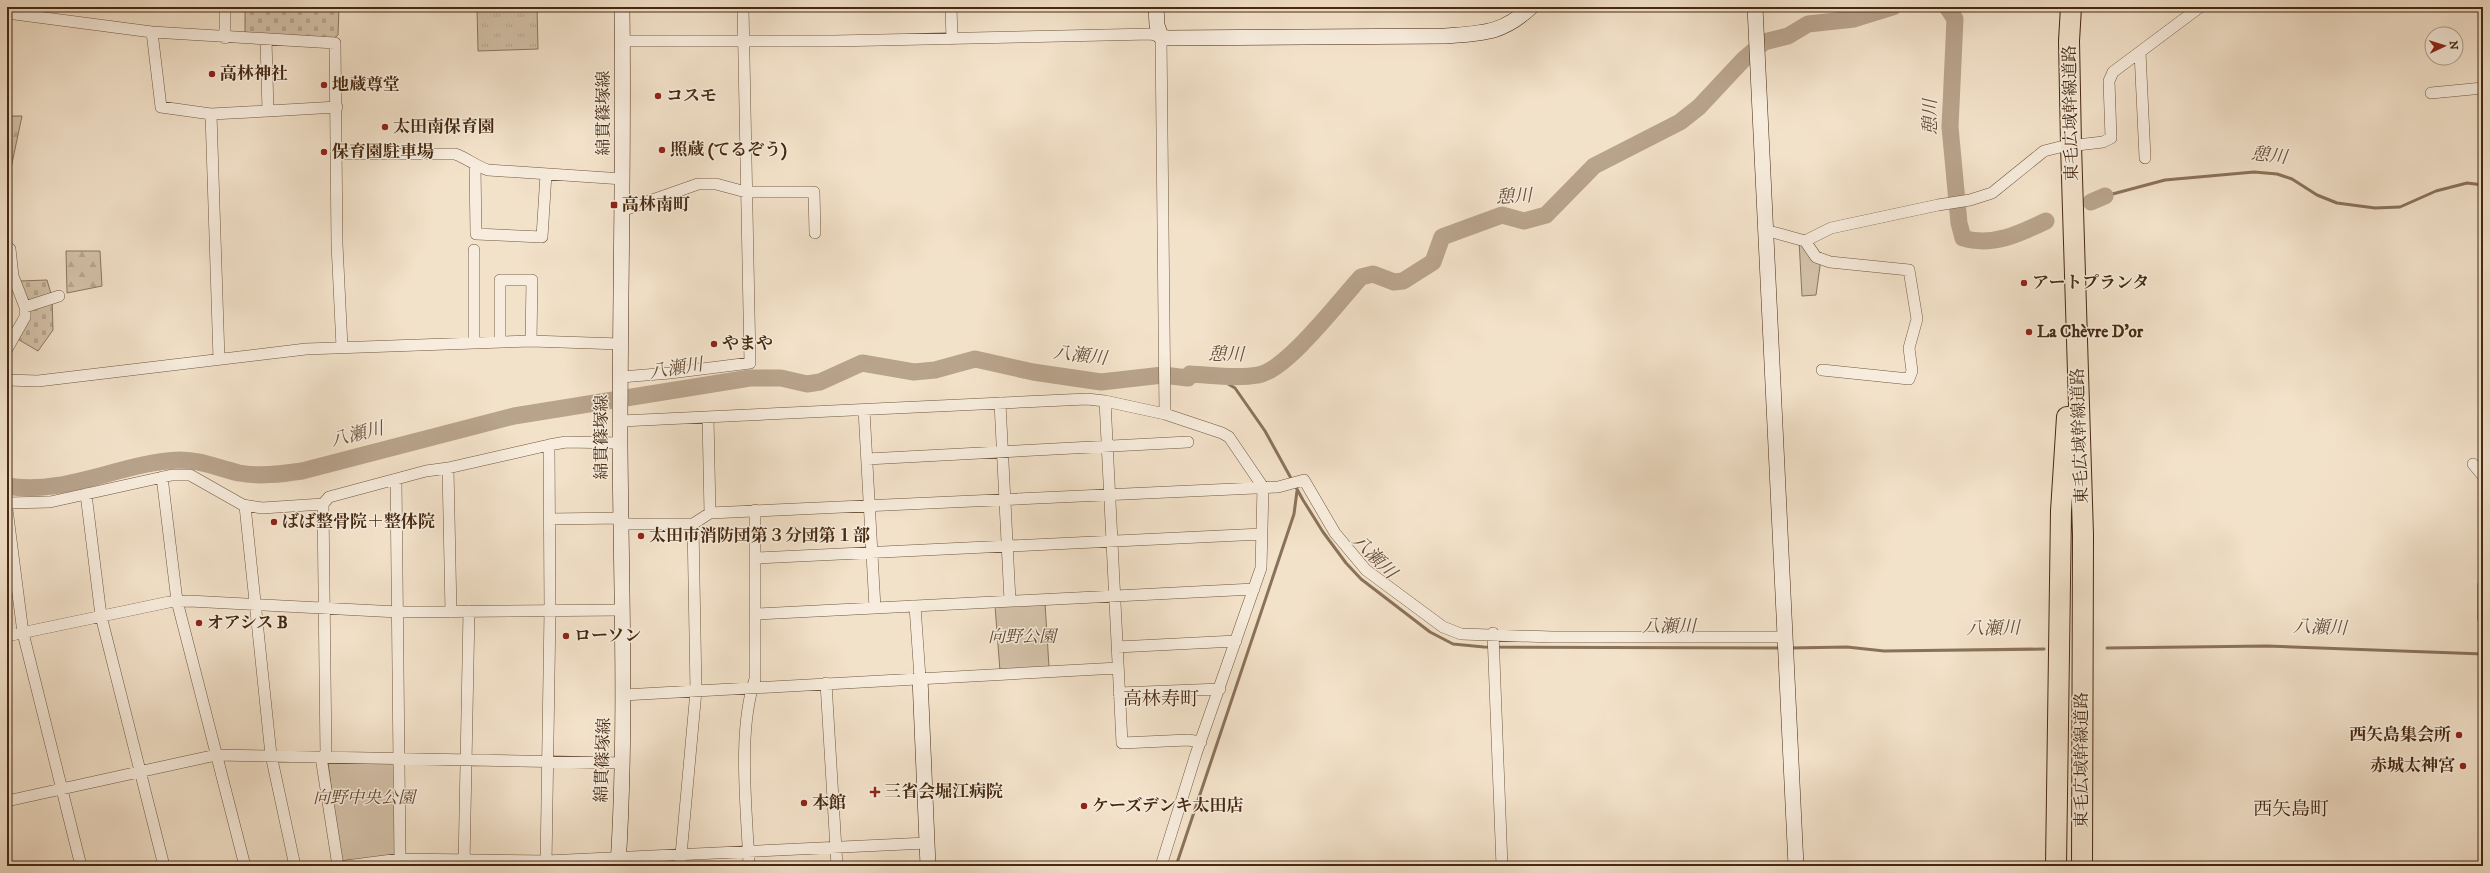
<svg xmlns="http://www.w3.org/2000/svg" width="2490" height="873" viewBox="0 0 2490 873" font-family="'IM FELL DW Pica','Noto Serif JP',serif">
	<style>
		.grass { fill: url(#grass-tufts); stroke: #8d765e }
		.forest { fill: url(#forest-firs); stroke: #8d765e }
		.cemetery { fill: url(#cemetery-stones); stroke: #8d765e }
		.park { fill: #d5c3ab; stroke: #8d765e }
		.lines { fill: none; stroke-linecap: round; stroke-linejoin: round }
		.stream { stroke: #8a725a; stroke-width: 3 }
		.river { stroke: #b8a38b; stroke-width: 17 }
		.street-casing { stroke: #70573f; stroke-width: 12 }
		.secondary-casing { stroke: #452911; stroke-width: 16 }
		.highway-casing { stroke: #452911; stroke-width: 22 }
		.street { stroke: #f7ecdd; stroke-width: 11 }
		.secondary { stroke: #f7ecdd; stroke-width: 15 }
		.highway { stroke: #f3e2ca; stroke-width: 20 }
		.poi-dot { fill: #8f2418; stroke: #f7ecdd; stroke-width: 1.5 }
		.labels { text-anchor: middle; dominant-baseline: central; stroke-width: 3; stroke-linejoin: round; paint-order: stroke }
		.poi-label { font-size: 17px; font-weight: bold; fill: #452911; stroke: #f7ecdd; text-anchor: start }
		.street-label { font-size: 17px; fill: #452911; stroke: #f7ecdd }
		.park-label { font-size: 17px; font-style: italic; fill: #624830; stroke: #f7ecdd }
		.water-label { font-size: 18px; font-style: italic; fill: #684e36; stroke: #f7ecdd }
		.quarter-label { font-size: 19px; fill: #452911; stroke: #f7ecdd }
	</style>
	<defs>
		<pattern id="grass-tufts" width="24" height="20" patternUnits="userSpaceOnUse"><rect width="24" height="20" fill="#d5c3ab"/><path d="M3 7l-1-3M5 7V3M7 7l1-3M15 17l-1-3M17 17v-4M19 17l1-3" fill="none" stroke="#b8a892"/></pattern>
		<pattern id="forest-firs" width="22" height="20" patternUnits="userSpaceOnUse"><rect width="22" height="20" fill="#d5c3ab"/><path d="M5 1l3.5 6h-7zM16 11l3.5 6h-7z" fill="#b8a892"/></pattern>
		<pattern id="cemetery-stones" width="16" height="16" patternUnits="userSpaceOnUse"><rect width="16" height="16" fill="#d5c3ab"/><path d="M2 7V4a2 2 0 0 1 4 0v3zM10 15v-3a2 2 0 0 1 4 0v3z" fill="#b8a892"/></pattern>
	</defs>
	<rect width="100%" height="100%" fill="#f3e2ca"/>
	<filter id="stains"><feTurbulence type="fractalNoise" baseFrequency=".005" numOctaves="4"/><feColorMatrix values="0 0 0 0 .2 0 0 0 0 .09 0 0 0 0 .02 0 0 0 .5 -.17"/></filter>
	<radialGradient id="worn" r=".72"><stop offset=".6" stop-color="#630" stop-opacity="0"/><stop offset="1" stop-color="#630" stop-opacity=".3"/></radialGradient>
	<path class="grass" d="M477,7H537L538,49L478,51Z"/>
	<path class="forest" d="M7,116H22L7,187Z
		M66,251H100L102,286L67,293Z"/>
	<path class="cemetery" d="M245,7H339L338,35L331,40L245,35Z
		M47,280L52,297L53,330L38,351L16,338L28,316L20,281Z"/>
	<path class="park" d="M1799,240L1821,259L1816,295L1802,296Z
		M1045,603L1049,667L1000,671L995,606Z
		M328,762H394L397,856L340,861Z"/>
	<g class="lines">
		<path class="stream" d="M2105,196L2165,180L2254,172L2277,174L2292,179L2317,195L2337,203L2375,208L2400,207L2436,191L2467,183L2483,185
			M1188,378H1218L1235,388L1265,431L1303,500L1323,532L1346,563L1361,579L1430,632L1453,644L1484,647L1782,648
			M1790,648L1847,647L1884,651L2044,649
			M2107,648L2267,646L2483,654
			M1176,866L1294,514L1297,491"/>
		<path class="river" d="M1947,7L1955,19L1950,127L1959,223L1963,238C1992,247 2019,234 2046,221
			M2091,202L2105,196
			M7,486C66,496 122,462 180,460C201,460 218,468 239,473C259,477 282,474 302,471L514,416L750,378H781L807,384L820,382L862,363L914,372L935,370L975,359L1033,372L1101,382L1163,375L1188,378L1190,374C1212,375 1236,379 1258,375C1286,371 1340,300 1361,277L1373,274L1394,282L1403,281L1433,262L1442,237L1502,215L1524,221L1546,215L1594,166L1680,122L1699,107L1743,60L1764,42L1788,36L1808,24L1854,19L1893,7"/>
		<defs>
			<path id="street" d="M951,7L952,39
				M7,13L152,32L335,43L337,244L342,347
				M152,32L161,107L211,114
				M225,38V7
				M623,41H834L1151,34L1161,37L1165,414
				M2140,52L2145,158
				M2431,93L2483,88
				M268,111L337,107
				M337,154H455C467,158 475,166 488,170L623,179
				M475,166L476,234L542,237L546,174
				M624,210L698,184H716L746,192H814L815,233
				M1765,230L1805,241L1816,257L1830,262L1909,270L1917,319L1909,348L1912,371L1909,379L1822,370
				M1805,241L1831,228L1938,205L1970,200L1992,193L2044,151L2060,147L2103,142L2111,138L2109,81L2113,72L2200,7
				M474,250V343
				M25,307L59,296
				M500,342V280H532L531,341
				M7,349L25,317V307L13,276L10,249
				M219,359L211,114L268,111L266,40
				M621,377L670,373L750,363L743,7
				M7,380L38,381L306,349L531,341L621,344
				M1105,401L1122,743L1188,740L1201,742
				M1000,403L1010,601
				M864,410L875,608
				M708,417L710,513
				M621,421L1087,399L1105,401L1165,414L1222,433L1229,437L1263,487L1261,568L1196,754L1161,866
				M867,459L1188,442
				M2473,464L2483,476
				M448,468L451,612
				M162,477L177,601L245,866
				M396,479L400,859
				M86,494L101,616L164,866
				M7,503L50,502L172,475H190L243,505L262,508L323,504
				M245,506L271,755L295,866
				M7,509L23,633L81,866
				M549,519L622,518
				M622,524H693L710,513L1278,487L1304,480L1335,533L1366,570L1443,627L1461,634L1552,637H1784
				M756,558L1262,534
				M2483,586V618
				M915,606L920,678
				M756,614L1254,589
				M1493,633L1502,866
				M7,636L169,602L189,601L398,612L622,610
				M1117,647L1236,641
				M826,683L837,866
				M1119,693L1220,689
				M623,695L1118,668
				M321,757L338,866
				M326,757L323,504L329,497L426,471L448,468L549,445L566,442L620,443
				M7,801L216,755L623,763
				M464,865L469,611
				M346,866L400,859L546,861L927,843
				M546,866L550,610L549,445
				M680,866L696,691L693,524
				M749,866C747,809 737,732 755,679V510"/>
			<path id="secondary" d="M1156,7L1157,25L1161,37L1168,38L1445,36C1483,33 1502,34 1531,7
				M1755,7L1796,866
				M920,678L928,866
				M618,866C627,725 621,584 620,443C620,298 624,152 622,7"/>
			<path id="highway" d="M2071,7L2069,41L2071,145L2083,535L2082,866
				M2056,866L2061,511L2067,417"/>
		</defs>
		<use href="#street" class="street-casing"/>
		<use href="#secondary" class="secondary-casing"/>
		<use href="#highway" class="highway-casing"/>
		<use href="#street" class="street"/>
		<use href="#secondary" class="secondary"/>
		<use href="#highway" class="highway"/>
	</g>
	<g class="poi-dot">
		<circle cx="212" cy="74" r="4"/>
		<circle cx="324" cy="85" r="4"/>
		<circle cx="658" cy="96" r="4"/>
		<circle cx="385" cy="127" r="4"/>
		<circle cx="662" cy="150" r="4"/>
		<circle cx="324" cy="152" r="4"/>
		<rect x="610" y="201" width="8" height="8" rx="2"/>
		<circle cx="2024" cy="283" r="4"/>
		<circle cx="2029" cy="332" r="4"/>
		<circle cx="714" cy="344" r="4"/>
		<circle cx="274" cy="522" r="4"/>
		<circle cx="641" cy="536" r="4"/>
		<circle cx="199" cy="623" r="4"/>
		<circle cx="566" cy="636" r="4"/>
		<circle cx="2459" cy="735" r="4"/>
		<circle cx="2463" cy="766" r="4"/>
		<path d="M873 786h4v4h4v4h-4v4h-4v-4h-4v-4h4z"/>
		<circle cx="804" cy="803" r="4"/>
		<circle cx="1084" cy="806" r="4"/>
	</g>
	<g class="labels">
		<g class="poi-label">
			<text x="220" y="74">高林神社</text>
			<text x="332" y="85">地蔵尊堂</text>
			<text x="666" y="96">コスモ</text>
			<text x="393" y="127">太田南保育園</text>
			<text x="670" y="150">照蔵 (てるぞう)</text>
			<text x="332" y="152">保育園駐車場</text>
			<text x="622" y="205">高林南町</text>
			<text x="2032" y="283">アートプランタ</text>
			<text x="2037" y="332">La Chèvre D'or</text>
			<text x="722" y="344">やまや</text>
			<text x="282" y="522">ばば整骨院＋整体院</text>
			<text x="649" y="536">太田市消防団第３分団第１部</text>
			<text x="207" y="623">オアシス B</text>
			<text x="574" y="636">ローソン</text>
			<text x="2451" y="735" text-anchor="end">西矢島集会所</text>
			<text x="2455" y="766" text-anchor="end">赤城太神宮</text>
			<text x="884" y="792">三省会堀江病院</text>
			<text x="812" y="803">本館</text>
			<text x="1092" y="806">ケーズデンキ太田店</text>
		</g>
		<g class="street-label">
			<text transform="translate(604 113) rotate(-90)">綿貫篠塚線</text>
			<text transform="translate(2071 113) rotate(-91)">東毛広域幹線道路</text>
			<text transform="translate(2080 436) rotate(-92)">東毛広域幹線道路</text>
			<text transform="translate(602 437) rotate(-90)">綿貫篠塚線</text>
			<text transform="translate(603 760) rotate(-88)">綿貫篠塚線</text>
			<text transform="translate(2082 760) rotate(-90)">東毛広域幹線道路</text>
		</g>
		<g class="park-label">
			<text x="1022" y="637">向野公園</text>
			<text x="364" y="798">向野中央公園</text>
		</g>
		<g class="water-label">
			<text transform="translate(1931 117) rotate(-90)">憩川</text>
			<text transform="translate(2269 156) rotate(7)">憩川</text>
			<text transform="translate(1514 197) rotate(-3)">憩川</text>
			<text transform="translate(1226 355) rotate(1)">憩川</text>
			<text transform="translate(1080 356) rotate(7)">八瀬川</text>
			<text transform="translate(676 369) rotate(-9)">八瀬川</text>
			<text transform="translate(357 435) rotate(-14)">八瀬川</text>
			<text transform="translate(1374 557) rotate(45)">八瀬川</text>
			<text x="1669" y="627">八瀬川</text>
			<text transform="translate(2320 628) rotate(2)">八瀬川</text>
			<text transform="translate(1993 629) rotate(-1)">八瀬川</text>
		</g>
		<g class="quarter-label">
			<text x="1161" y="699">高林寿町</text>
			<text x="2291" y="809">西矢島町</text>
		</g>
	</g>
	<rect width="2490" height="873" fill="none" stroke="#f3e2ca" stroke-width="24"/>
	<rect x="8" y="8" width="2474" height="857" fill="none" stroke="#452911" stroke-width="2"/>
	<rect x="12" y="12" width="2466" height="849" fill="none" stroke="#452911"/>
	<g transform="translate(2444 46) rotate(86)"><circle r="19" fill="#f7ecdd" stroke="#b09e8b"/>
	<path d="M0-3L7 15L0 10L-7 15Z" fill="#8f2418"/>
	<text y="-6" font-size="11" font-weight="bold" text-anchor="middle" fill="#452911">N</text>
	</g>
	<rect width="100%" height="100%" filter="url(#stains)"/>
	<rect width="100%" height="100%" fill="url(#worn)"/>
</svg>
